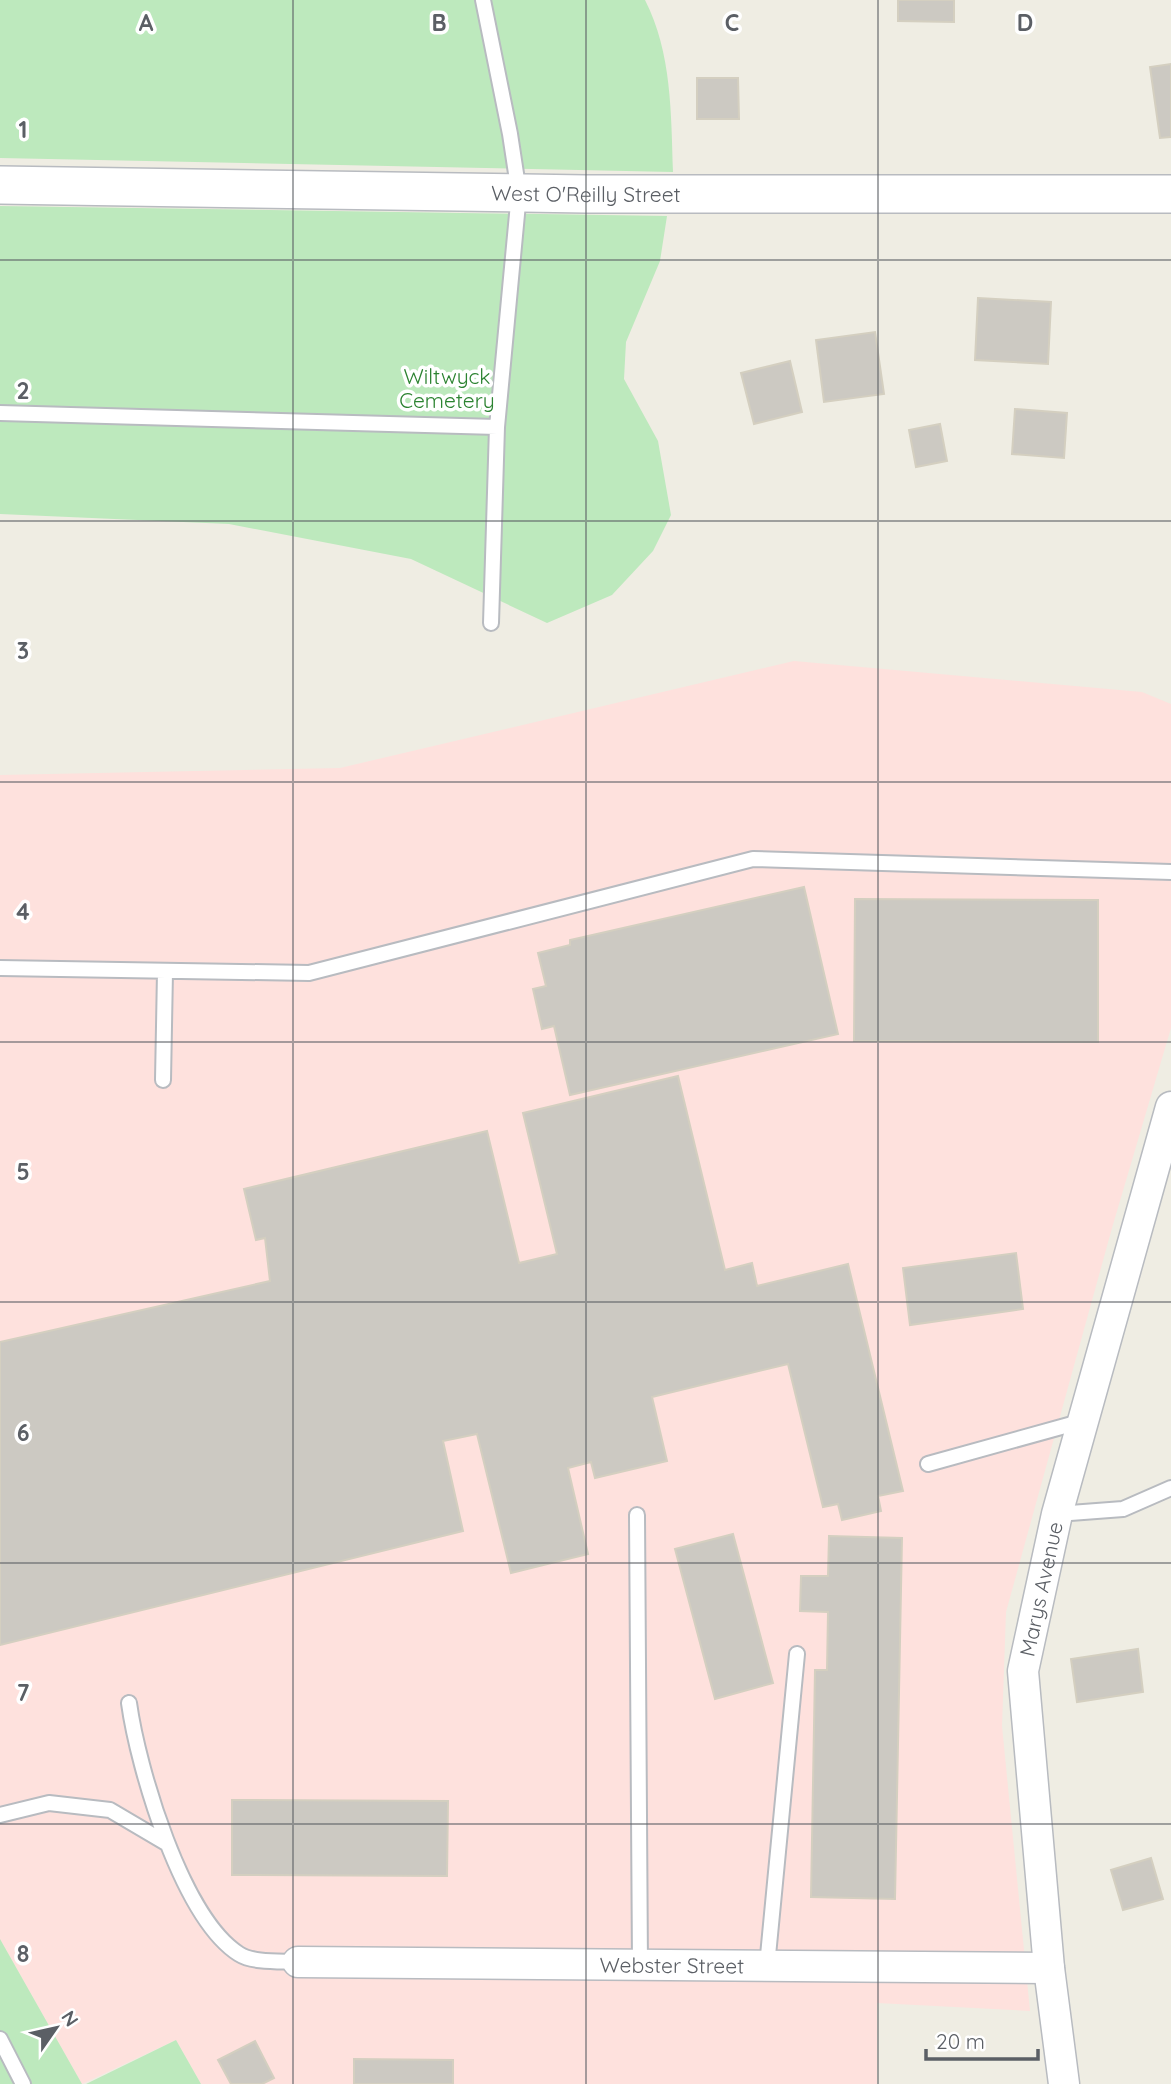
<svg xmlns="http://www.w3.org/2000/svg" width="1171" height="2084" viewBox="0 0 1171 2084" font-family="Quicksand,sans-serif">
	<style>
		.medical { fill: #fee1dd }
		.green { fill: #bde9bd }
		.building { fill: #ccc9c2; stroke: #d4cfc0; stroke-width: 2 }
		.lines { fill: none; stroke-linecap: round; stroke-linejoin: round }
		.service-casing { stroke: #b8bbc0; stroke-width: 18 }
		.minor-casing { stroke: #b8bbc0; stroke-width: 33 }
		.tertiary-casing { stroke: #b8bbc0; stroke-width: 40 }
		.service { stroke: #fff; stroke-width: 14 }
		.minor { stroke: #fff; stroke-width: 30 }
		.tertiary { stroke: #fff; stroke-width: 37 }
		.grid { fill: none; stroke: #5b5f65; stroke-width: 2; stroke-opacity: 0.55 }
		.labels { text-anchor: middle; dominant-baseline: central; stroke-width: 7; stroke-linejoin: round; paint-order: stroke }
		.street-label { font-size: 21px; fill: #5b5f65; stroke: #fff }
		.park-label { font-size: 21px; fill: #2c8331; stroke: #fff }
		.grid-label { font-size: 23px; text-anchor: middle; font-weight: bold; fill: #5b5f65; stroke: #fff; stroke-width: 7; stroke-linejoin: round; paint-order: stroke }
	</style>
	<rect width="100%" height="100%" fill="#efede3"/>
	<path class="medical" d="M794,661L1142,692L1171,704V1028L1112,1228L1006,1612L1002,1726L1030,2011L877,2003V2084H201L176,2040L82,2084L0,1939V775L340,768Z"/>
	<path class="green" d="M0,0H645C672,53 671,113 673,172L0,158Z
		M0,206L667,216L660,261L626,342L624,379L658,441L671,515L653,551L612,595L547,623L411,559L229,524L0,514Z
		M0,1939L82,2084H0Z
		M176,2040L201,2084H86Z"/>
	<path class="building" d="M898,0H954V22L898,21Z
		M1171,64V137L1160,138L1150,67Z
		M697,78H738L739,119H697Z
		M978,298L1051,302L1048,364L975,360Z
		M875,332L884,394L824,402L816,340Z
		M790,361L802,412L754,424L741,373Z
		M1015,409L1067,413L1064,458L1012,454Z
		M940,424L947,461L916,467L909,430Z
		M804,887L838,1034L570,1095L554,1026L542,1029L533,989L546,986L538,953L570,945V940Z
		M855,899L1098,900V1042L854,1041Z
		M678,1076L725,1270L752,1263L757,1286L848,1264L903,1491L878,1496L881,1511L842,1520L838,1504L823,1507L788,1364L652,1397L667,1461L595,1478L591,1462L568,1468L588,1554L511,1573L477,1434L443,1441L463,1531L0,1645V1342L270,1281L265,1238L256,1240L244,1189L487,1131L519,1263L557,1254L523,1113Z
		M1016,1253L1023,1309L910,1325L903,1268Z
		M733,1534L773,1683L715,1699L675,1549Z
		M829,1536L902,1538L895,1899L811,1897L815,1670H827L828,1612L800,1611L801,1576H828Z
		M1138,1649L1143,1692L1077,1702L1071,1659Z
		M232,1800L448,1801L447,1876L232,1875Z
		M1151,1858L1163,1899L1123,1910L1111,1870Z
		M255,2041L274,2078L262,2084H231L218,2060Z
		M354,2059L453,2060V2084H354Z"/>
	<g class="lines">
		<defs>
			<path id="service" d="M0,413L497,427L519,193L510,134L483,0
				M491,623L497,427
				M0,968L309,973L753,859L1171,872
				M163,1080L165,972
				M928,1464L1083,1421
				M1057,1514L1123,1509L1171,1488
				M637,1515L640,1965
				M129,1703C138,1768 182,1918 239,1954C253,1963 281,1961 298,1962
				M0,1815L49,1803L110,1810L166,1843
				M767,1966L797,1654
				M0,2039L23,2084"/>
			<g id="minor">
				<path id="s1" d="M298,1962L1049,1968"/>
				<path id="s2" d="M1064,2084L1049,1968L1023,1671L1057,1514L1171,1107"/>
			</g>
			<g id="tertiary">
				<path id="s3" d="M0,185L586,194H1171"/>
			</g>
		</defs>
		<use href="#service" class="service-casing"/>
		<use href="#minor" class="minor-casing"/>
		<use href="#tertiary" class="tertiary-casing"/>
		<use href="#service" class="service"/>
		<use href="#minor" class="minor"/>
		<use href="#tertiary" class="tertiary"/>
	</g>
	<path class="grid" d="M293,0V2084M586,0V2084M878,0V2084M0,260H1171M0,521H1171M0,782H1171M0,1042H1171M0,1302H1171M0,1563H1171M0,1824H1171"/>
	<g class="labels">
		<g class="street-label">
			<text stroke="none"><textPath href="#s3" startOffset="586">West O'Reilly Street</textPath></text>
			<text stroke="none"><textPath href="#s2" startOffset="499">Marys Avenue</textPath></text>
			<text stroke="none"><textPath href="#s1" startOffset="374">Webster Street</textPath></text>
		</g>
		<g class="park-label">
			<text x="447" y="376">Wiltwyck<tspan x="447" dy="24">Cemetery</tspan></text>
		</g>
	</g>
	<g class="grid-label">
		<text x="146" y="31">A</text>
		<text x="439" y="31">B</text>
		<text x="732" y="31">C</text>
		<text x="1025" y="31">D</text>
		<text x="23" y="138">1</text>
		<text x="23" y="399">2</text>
		<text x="23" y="659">3</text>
		<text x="23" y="920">4</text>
		<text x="23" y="1180">5</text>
		<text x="23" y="1441">6</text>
		<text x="23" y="1701">7</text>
		<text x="23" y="1962">8</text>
	</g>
	<g transform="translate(56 2028) rotate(56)" stroke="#ffffff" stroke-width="5" paint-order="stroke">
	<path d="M0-5L12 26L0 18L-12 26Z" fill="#5b5f65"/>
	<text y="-10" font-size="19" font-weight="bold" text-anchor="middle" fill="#5b5f65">N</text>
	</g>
	<path d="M926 2049v10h112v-10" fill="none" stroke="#5b5f65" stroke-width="3.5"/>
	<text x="936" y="2049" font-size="21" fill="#5b5f65" stroke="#ffffff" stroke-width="5" paint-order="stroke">20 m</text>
</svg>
